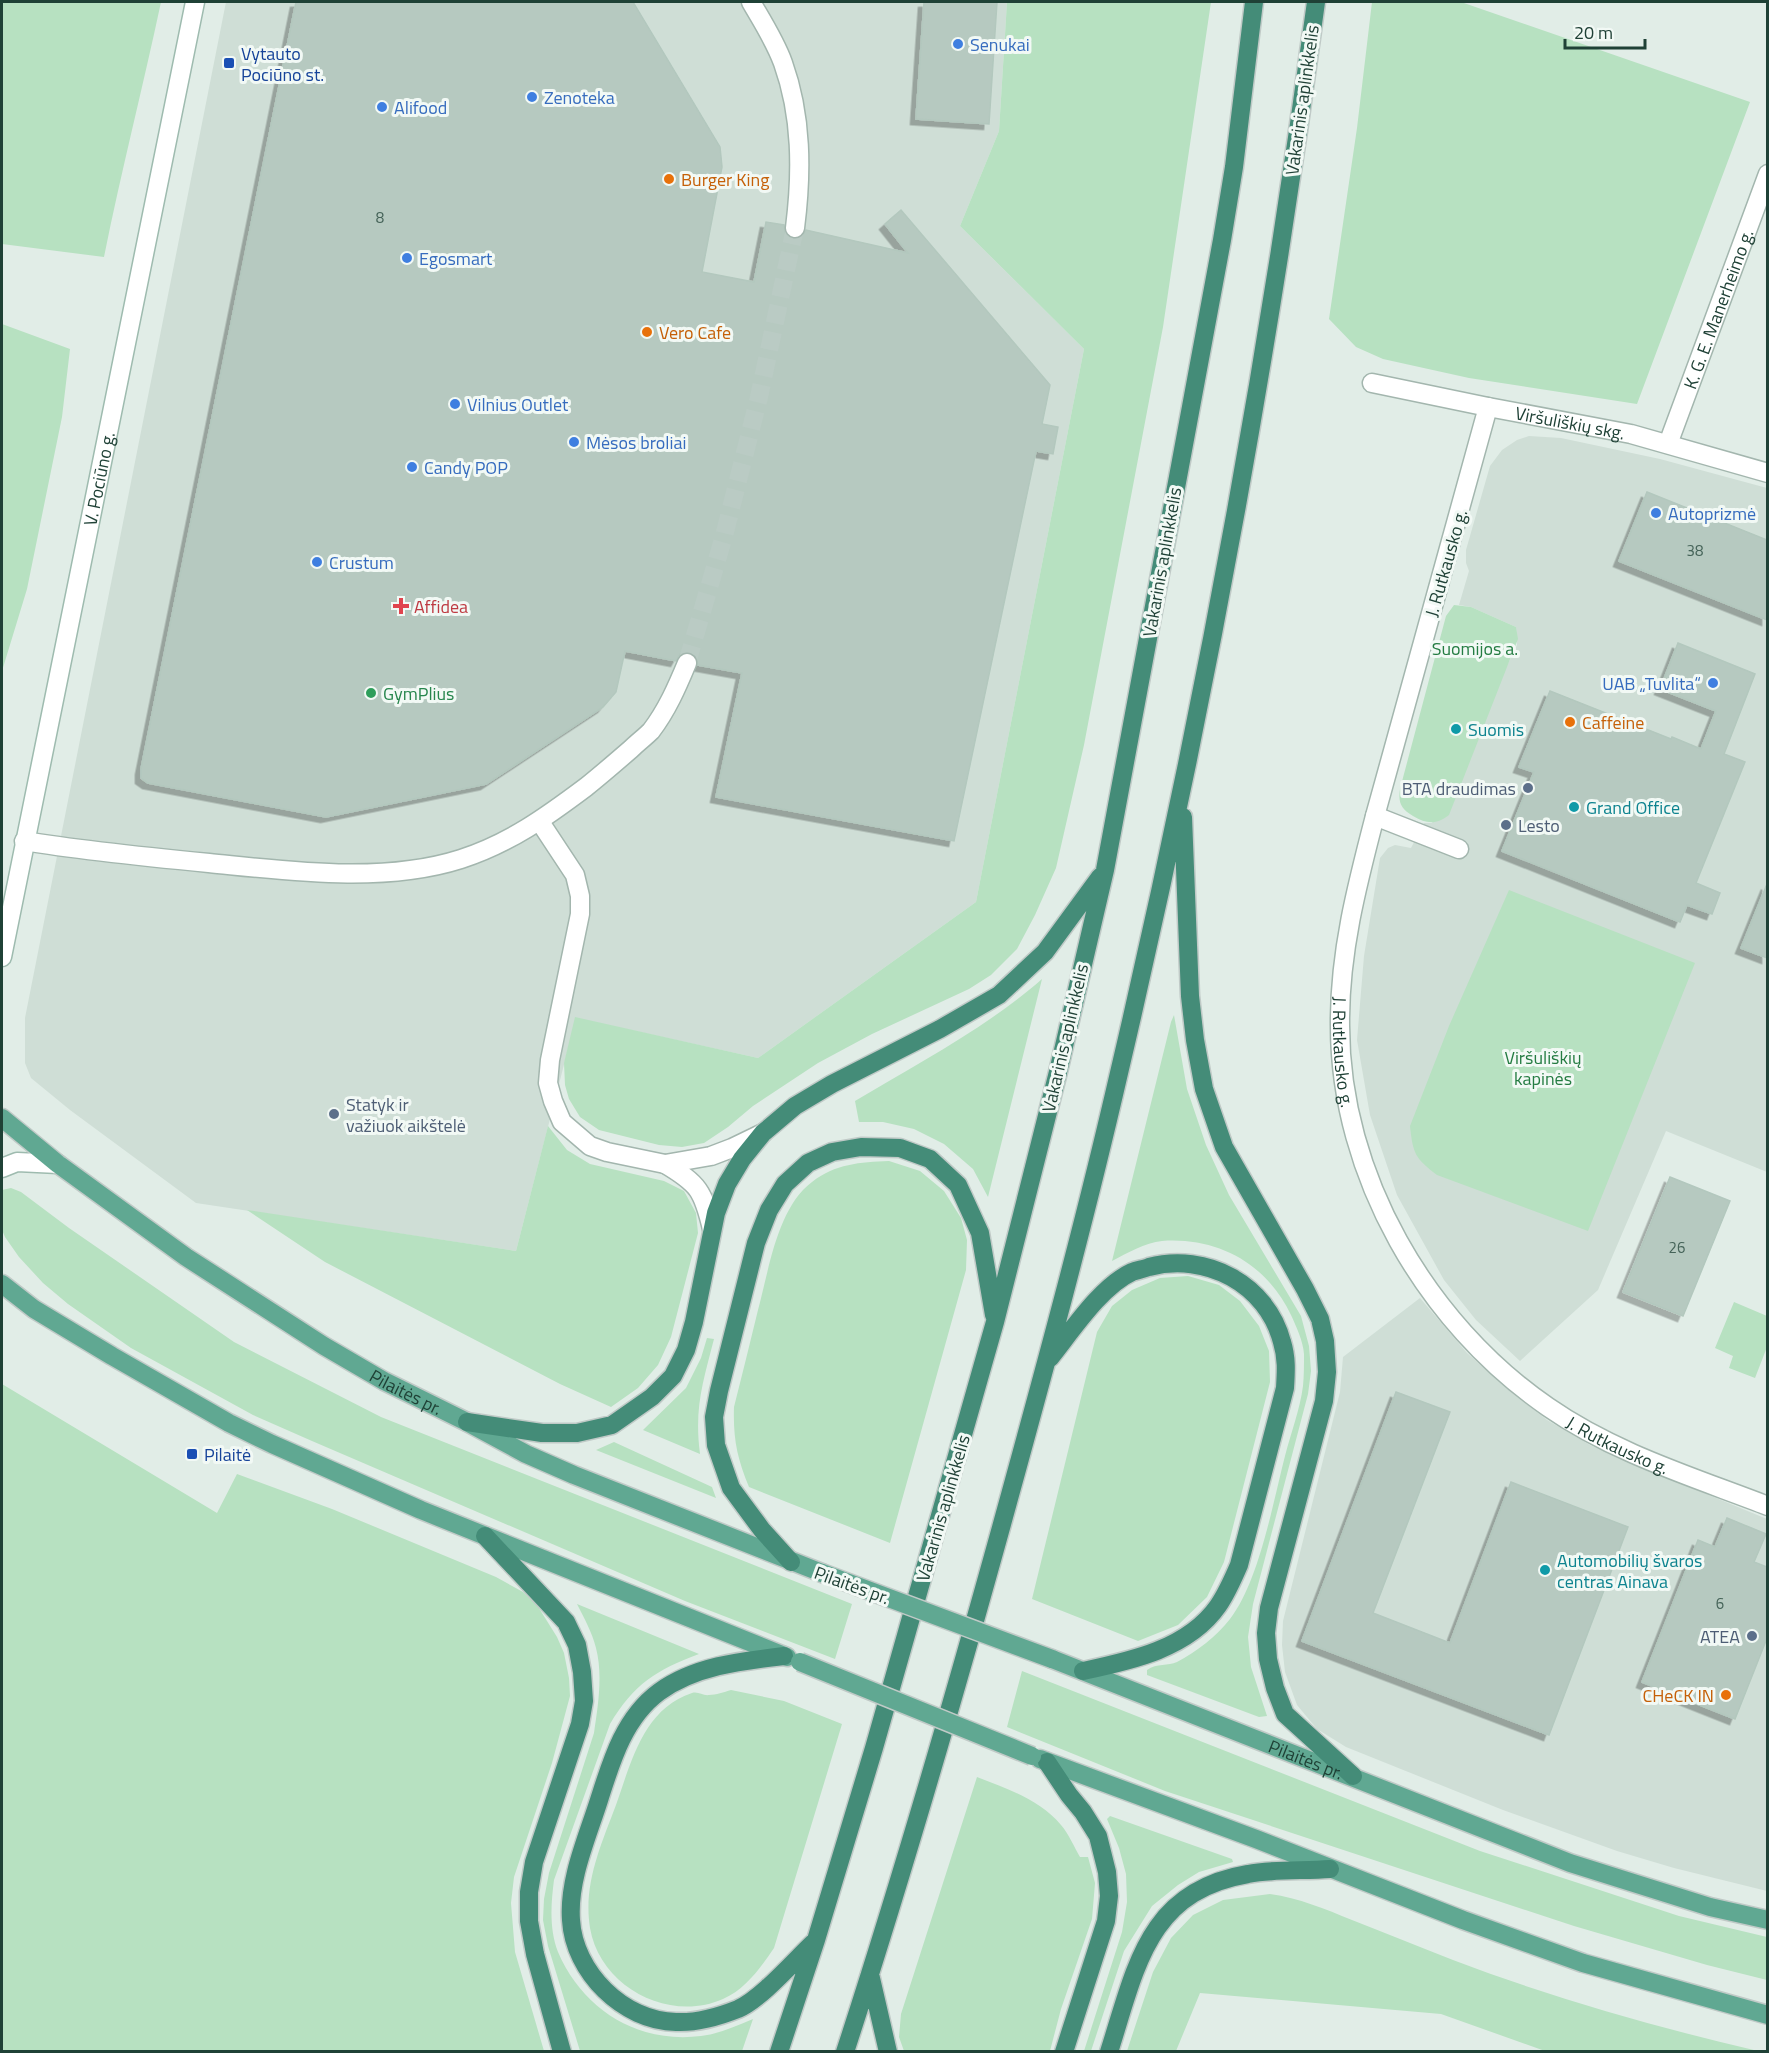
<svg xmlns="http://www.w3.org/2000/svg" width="1769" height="2053" viewBox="0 0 1769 2053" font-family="'Titillium Web',sans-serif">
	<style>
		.built { fill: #cfded6 }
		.green { fill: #b7e1c1 }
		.building { fill: #b6c9c0; stroke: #b3c8be; stroke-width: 1.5; filter: url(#shadow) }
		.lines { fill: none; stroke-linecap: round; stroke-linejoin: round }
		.minor-tunnel { stroke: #bacbc4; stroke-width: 18; stroke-dasharray: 18 9; stroke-linecap: butt }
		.minor-casing { stroke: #a3b6ae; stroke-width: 21 }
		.secondary-casing { stroke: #9ebbaf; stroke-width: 21 }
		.primary-casing { stroke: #c0cac7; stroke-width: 21 }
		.trunk-casing { stroke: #c0cac7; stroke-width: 21 }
		.minor { stroke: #fff; stroke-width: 18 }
		.secondary { stroke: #fff; stroke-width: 18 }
		.primary { stroke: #60a892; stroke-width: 18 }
		.trunk { stroke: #448c78; stroke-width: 18 }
		.primary-bridge-casing { stroke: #c0cac7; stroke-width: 21; stroke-linecap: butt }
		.primary-bridge { stroke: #60a892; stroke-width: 18 }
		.shop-dot { fill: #3f7fe0; stroke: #f2f9f5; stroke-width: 2 }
		.transit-dot { fill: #1a4fb4; stroke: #f2f9f5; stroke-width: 2 }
		.food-dot { fill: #e8710a; stroke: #f2f9f5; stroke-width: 2 }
		.health-dot { fill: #e0444e; stroke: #f2f9f5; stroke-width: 2 }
		.leisure-dot { fill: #2e9e5b; stroke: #f2f9f5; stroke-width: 2 }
		.culture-dot { fill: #0f9aa8; stroke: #f2f9f5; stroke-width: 2 }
		.service-dot { fill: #5c6f8a; stroke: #f2f9f5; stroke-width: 2 }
		.labels { text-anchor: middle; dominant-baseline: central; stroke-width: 6; stroke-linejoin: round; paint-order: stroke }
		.number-label { font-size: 15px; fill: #456358 }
		.shop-label { font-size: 18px; fill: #366cbe; stroke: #f2f9f5; text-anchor: start }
		.transit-label { font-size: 18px; fill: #164399; stroke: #f2f9f5; text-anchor: start }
		.street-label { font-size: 18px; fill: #1f4136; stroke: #f2f9f5 }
		.food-label { font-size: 18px; fill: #c56008; stroke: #f2f9f5; text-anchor: start }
		.health-label { font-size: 18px; fill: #be3a42; stroke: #f2f9f5; text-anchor: start }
		.park-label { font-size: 18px; fill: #247c42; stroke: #f2f9f5 }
		.leisure-label { font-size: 18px; fill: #27864d; stroke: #f2f9f5; text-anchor: start }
		.culture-label { font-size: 18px; fill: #0d838f; stroke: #f2f9f5; text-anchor: start }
		.service-label { font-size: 18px; fill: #4e5e75; stroke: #f2f9f5; text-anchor: end }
	</style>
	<defs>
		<filter id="shadow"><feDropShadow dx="-5.5" dy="5.5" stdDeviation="0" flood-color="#0004"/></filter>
	</defs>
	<rect width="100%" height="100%" fill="#e1ede7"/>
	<path class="built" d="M226,2H1007L999,131L960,226L1084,349L976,902L758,1058L576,1018L516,1251L196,1203L70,1110L31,1078L25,1063V1018Z
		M1529,436L1561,438L1660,459L1767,488V1172L1666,1131L1598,1290L1520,1361L1476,1320L1444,1280L1397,1195L1370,1115L1357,1040L1364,956L1380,858L1388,848L1395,845L1411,848L1424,823H1432L1517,645L1516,627L1471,607L1459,605L1469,571L1466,563V550L1490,466L1502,450L1517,440Z
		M1420,1298L1467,1353L1506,1388L1547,1420L1590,1445L1641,1467L1767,1519V1891L1674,1868L1617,1851L1503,1810L1346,1747L1317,1729L1297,1705L1285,1672L1282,1645L1283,1621L1340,1392L1343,1357Z"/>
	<path class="green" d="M2,2H161C143,87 121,172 104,257L2,244Z
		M1007,2H1211L1163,327L1084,745L1056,868L1035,915L1017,949L991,975L969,989L872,1034L818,1063L753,1106L728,1127L704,1143L682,1147L659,1145L599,1130L580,1117L569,1099L565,1085L564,1063L575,1017L758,1058L976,902L1084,349L960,226L999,131Z
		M1372,2H1461L1750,102L1637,404L1469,378L1383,359L1356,347L1329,319L1357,128Z
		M2,324L70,349L62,417L27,589L2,671Z
		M1454,605L1471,607L1516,627L1518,639L1449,815C1436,825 1427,824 1413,816C1401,809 1398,803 1400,789L1446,616Z
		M1509,890L1695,963L1588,1231L1437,1175C1415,1158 1413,1154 1410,1126L1449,1026Z
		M1042,979L988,1197L973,1169L944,1144L914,1129L883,1122H859L855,1101C917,1064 989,1026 1042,979Z
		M1174,1015L1187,1089L1206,1145L1229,1195L1301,1316L1309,1346L1311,1371L1308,1394L1253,1604L1248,1637L1251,1667L1267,1716L1259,1717L1147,1675V1670C1157,1663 1168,1666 1177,1662C1196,1652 1217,1636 1230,1619C1259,1582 1273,1502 1285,1456C1291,1433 1300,1409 1303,1386C1304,1376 1304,1364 1304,1354C1303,1341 1296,1326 1291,1315C1267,1264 1218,1237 1162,1241C1145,1243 1127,1253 1112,1261L1171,1022Z
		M548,1126L567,1150L590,1164L664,1181L684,1191L696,1213L698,1233L671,1337L658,1365L638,1388L611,1407L560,1384L325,1262L247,1210L516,1251Z
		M889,1161L920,1171L944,1191L961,1218L967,1240L966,1270L890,1543L749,1487C737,1458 733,1438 734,1407C742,1375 750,1343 758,1310C769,1270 777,1208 812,1182C835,1164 860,1162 889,1161Z
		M11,1188L21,1192L69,1228L234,1342L381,1417L852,1604L835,1659L685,1601L312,1441L253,1415L131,1348L68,1304L43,1283L19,1257L5,1237L2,1230V1190Z
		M1188,1276L1219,1285L1240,1301L1259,1326L1269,1351L1270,1382L1224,1562L1207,1597L1178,1625L1138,1641L1032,1599L1097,1332L1112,1306L1132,1290L1160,1278Z
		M1734,1302L1767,1316V1347L1755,1378L1729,1368L1733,1356L1715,1348Z
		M707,1338L714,1339C703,1382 694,1408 700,1454L643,1430L686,1388L701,1358Z
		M2,1384L217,1513L237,1474L332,1509L496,1577L523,1592L537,1605L557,1637L564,1653L569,1678L570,1696L552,1763L514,1877L511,1903L515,1952L544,2051H2Z
		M614,1442L712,1487L716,1498L596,1450Z
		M577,1604L699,1654C656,1670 634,1684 610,1724L554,1880C551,1903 549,1929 558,1952C583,2010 638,2044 701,2036C719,2034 736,2026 753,2019L742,2051H580L548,1946L543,1920L544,1899L549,1873L594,1733C598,1706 603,1675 596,1648C592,1632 584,1618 577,1604Z
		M1022,1671L1480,1851L1679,1916L1767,1937V1980L1707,1965L1574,1926L1165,1791L1007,1727Z
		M731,1690L784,1701L842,1724L774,1948C761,1967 746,1989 723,1999C669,2023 600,1987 590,1928C583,1884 601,1845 616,1805C631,1763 643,1709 692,1693C698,1691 703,1696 709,1695C716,1695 724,1692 731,1690Z
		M977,1777C1007,1789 1039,1799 1061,1825C1069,1834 1074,1847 1080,1857H1088L1095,1883L1092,1919L1061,2009L1050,2051H904L899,2037L901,2014Z
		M1110,1816L1232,1859L1233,1862L1199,1872L1178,1885L1152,1906L1124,1951L1091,2051H1084L1122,1932L1127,1902L1126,1874L1119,1848L1107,1819Z
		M1270,1894C1299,1898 1325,1909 1352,1920C1386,1933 1419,1947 1453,1960C1553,1998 1655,2027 1758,2051H1545L1441,2014L1200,1993L1176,2051H1127L1153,1972L1171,1938L1193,1915L1223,1900Z"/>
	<path class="building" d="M296,2H633L720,147L722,167L702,272L754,282L766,222L784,225L785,233L793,239L800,238L806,230L908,253L885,224L901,210L1050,385L1042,424L1058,427L1053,454L1036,451L954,841L716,797L742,673L698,665L696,656L686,652L680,654L676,661L625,651L616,692L603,707L486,784L326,817L148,783L141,778V769Z
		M924,2H997L989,124L916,119Z
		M1647,492L1767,540V620L1619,561Z
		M1678,643L1755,674L1724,754L1745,762L1696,883L1720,893L1712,914L1687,905L1680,922L1502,851L1534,772L1519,767L1550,691L1671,739L1672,737L1701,749L1716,711L1660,689Z
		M1767,884V958L1741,948Z
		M1670,1177L1730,1201L1683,1316L1623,1292Z
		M1396,1392L1450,1412L1373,1613L1450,1643L1511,1482L1628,1527L1549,1735L1302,1641Z
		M1727,1518L1766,1534L1754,1562L1767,1567V1638L1735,1719L1642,1682L1698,1540L1715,1547Z"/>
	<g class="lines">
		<path class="minor-tunnel" d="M687,663L724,536L759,397L795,228"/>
		<defs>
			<g id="minor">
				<path d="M751,2C762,21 775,41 783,63C802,116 802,172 795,228"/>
				<path id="s1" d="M1372,383L1488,407L1631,434L1768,473"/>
				<path id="s2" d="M1488,407L1375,816C1357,885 1339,954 1340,1026C1340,1175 1426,1323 1548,1407C1614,1453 1693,1477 1768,1506"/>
				<path id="s3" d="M1668,444L1768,174"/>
				<path d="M1375,816L1459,849"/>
				<path d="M540,822L575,875L580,896V914L550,1060L548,1083L553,1101L562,1122L590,1146L607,1152L665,1164L711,1156L732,1148L763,1133"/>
				<path d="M24,841C85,851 147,857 209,863C289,871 383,884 461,859C510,843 546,817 586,787C601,775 616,762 631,749C637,743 645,737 651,731C667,710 677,687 687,663"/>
				<path d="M665,1164C699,1184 703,1191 712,1229"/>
			</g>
			<g id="secondary">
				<path id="s4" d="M2,957L195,2"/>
				<path d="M2,1168L17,1162L58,1164"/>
			</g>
			<g id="primary">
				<path id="s5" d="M2,1118L58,1164L186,1257L324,1346L384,1381L467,1422L526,1454L574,1475L822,1573"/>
				<path d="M2,1284L34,1309L112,1356L229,1423L272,1444L421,1510L787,1657"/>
				<path id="s6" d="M1052,1659L1570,1863L1710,1907L1768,1920"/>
				<path d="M1040,1759L1256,1839L1463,1920L1583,1963L1768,2015"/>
			</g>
			<path id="trunk" d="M1183,817L1190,996L1195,1040L1204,1089L1224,1147L1305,1289L1320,1319L1325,1341L1327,1372L1324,1401L1269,1608L1266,1633L1268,1659L1275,1688L1285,1714L1353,1776
				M1050,1358C1071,1332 1101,1286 1132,1272C1137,1270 1144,1269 1149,1267C1206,1252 1267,1284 1282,1342C1287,1358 1286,1372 1285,1388L1239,1565C1233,1579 1227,1593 1218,1606C1188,1649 1130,1661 1083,1671
				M467,1422L542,1433H577L612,1425L652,1397L673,1376L686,1350L694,1322L716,1213L727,1184L742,1159L763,1133L795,1106L832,1084L940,1029L999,995L1045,952L1100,877
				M485,1536L566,1622L577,1645L582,1672L584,1701L580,1724L534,1862L529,1892V1921L535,1954L562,2052
				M791,1562L762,1530L731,1488L716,1445L714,1417L719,1391L756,1243L769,1210L785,1184L808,1163L832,1152L861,1147L900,1148L930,1159L958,1185L980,1233L994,1315
				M784,1656C741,1661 695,1666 659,1692C625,1717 612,1759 600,1797C588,1836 568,1879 571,1920C574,1972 623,2021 676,2022C697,2023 718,2017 738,2009C761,1999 794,1961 813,1943
				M1047,1762L1069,1795L1083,1812L1098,1836L1107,1872L1109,1896L1106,1921L1064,2052
				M870,1974L888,2052
				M779,2052L816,1940L874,1748L995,1322L1058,1072L1105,870L1222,240L1234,167L1254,2
				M845,2052C902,1877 953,1701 1002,1524C1043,1375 1084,1225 1119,1073C1202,720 1268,362 1316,2
				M1109,2052C1136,1968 1147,1891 1248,1874C1274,1869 1303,1871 1330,1869"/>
		</defs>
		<use href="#minor" class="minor-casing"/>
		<use href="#secondary" class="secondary-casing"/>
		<use href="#primary" class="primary-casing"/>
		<use href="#trunk" class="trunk-casing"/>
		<use href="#minor" class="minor"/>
		<use href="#secondary" class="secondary"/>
		<use href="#primary" class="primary"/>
		<use href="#trunk" class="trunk"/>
		<defs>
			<path id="primary-bridge" d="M822,1573L1052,1659
				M800,1662L1032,1756"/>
		</defs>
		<use href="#primary-bridge" class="primary-bridge-casing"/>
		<use href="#primary-bridge" class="primary-bridge"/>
	</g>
	<g class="shop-dot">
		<circle cx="958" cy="44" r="6"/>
		<circle cx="532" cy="97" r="6"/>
		<circle cx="382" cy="107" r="6"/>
		<circle cx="407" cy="258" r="6"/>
		<circle cx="455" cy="404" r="6"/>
		<circle cx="574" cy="442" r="6"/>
		<circle cx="412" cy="467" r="6"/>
		<circle cx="1656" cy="513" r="6"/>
		<circle cx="317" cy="562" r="6"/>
		<circle cx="1713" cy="683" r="6"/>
	</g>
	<g class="transit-dot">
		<rect x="223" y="57" width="12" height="12" rx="3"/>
		<rect x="186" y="1448" width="12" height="12" rx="3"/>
	</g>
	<g class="food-dot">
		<circle cx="669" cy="179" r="6"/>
		<circle cx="647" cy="332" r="6"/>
		<circle cx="1570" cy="722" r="6"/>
		<circle cx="1726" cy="1695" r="6"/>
	</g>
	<path class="health-dot" d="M398 597h6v6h6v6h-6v6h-6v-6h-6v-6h6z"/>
	<circle class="leisure-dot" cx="371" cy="693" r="6"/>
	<g class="culture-dot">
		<circle cx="1456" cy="729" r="6"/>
		<circle cx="1574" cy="807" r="6"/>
		<circle cx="1545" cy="1570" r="6"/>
	</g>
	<g class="service-dot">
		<circle cx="1528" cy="788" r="6"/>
		<circle cx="1506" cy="825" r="6"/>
		<circle cx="334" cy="1114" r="6"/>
		<circle cx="1752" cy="1636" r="6"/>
	</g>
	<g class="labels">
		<g class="number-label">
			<text x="380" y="217">8</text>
			<text x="1695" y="550">38</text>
			<text x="1677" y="1247">26</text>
			<text x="1720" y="1603">6</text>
		</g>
		<g class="shop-label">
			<text x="970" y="44">Senukai</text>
			<text x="544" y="97">Zenoteka</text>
			<text x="394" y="107">Alifood</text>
			<text x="419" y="258">Egosmart</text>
			<text x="467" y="404">Vilnius Outlet</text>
			<text x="586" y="442">Mėsos broliai</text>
			<text x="424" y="467">Candy POP</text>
			<text x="1668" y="513">Autoprizmė</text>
			<text x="329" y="562">Crustum</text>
			<text x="1701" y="683" text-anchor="end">UAB „Tuvlita“</text>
		</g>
		<g class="transit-label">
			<text x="241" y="53">Vytauto<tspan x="241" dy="21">Pociūno st.</tspan></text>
			<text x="204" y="1454">Pilaitė</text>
		</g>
		<g class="street-label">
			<text transform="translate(1302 100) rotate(-82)">Vakarinis aplinkkelis</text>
			<text stroke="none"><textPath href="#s3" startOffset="144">K. G. E. Manerheimo g.</textPath></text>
			<text stroke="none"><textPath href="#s1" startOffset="202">Viršuliškių skg.</textPath></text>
			<text stroke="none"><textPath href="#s4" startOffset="488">V. Pociūno g.</textPath></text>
			<text transform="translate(1162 562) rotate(-80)">Vakarinis aplinkkelis</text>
			<text transform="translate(1446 563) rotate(-74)">J. Rutkausko g.</text>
			<text transform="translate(1065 1038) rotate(-77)">Vakarinis aplinkkelis</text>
			<text stroke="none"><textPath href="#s2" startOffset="664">J. Rutkausko g.</textPath></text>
			<text stroke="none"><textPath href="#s5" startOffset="489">Pilaitės pr.</textPath></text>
			<text stroke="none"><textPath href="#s2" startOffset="1168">J. Rutkausko g.</textPath></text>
			<text transform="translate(943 1508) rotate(-74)">Vakarinis aplinkkelis</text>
			<text transform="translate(852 1585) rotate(20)">Pilaitės pr.</text>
			<text stroke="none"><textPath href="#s6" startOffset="273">Pilaitės pr.</textPath></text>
		</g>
		<g class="food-label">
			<text x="681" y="179">Burger King</text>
			<text x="659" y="332">Vero Cafe</text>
			<text x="1582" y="722">Caffeine</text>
			<text x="1714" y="1695" text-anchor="end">CHeCK IN</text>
		</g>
		<g class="health-label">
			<text x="414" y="606">Affidea</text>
		</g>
		<g class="park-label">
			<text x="1475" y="648">Suomijos a.</text>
			<text x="1543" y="1057">Viršuliškių<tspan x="1543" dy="21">kapinės</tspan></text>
		</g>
		<g class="leisure-label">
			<text x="383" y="693">GymPlius</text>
		</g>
		<g class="culture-label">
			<text x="1468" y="729">Suomis</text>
			<text x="1586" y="807">Grand Office</text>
			<text x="1557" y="1560">Automobilių švaros<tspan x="1557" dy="21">centras Ainava</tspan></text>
		</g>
		<g class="service-label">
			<text x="1516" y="788">BTA draudimas</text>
			<text x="1518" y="825" text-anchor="start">Lesto</text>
			<text x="346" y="1104" text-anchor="start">Statyk ir<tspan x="346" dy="21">važiuok aikštelė</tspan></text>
			<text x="1740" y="1636">ATEA</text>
		</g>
	</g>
	<rect width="1769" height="2053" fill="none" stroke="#1f4136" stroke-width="6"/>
	<path d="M1565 39v9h80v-9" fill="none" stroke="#1f4136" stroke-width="3"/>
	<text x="1574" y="39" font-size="18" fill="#1f4136" stroke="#f2f9f5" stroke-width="4.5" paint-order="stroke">20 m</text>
</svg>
